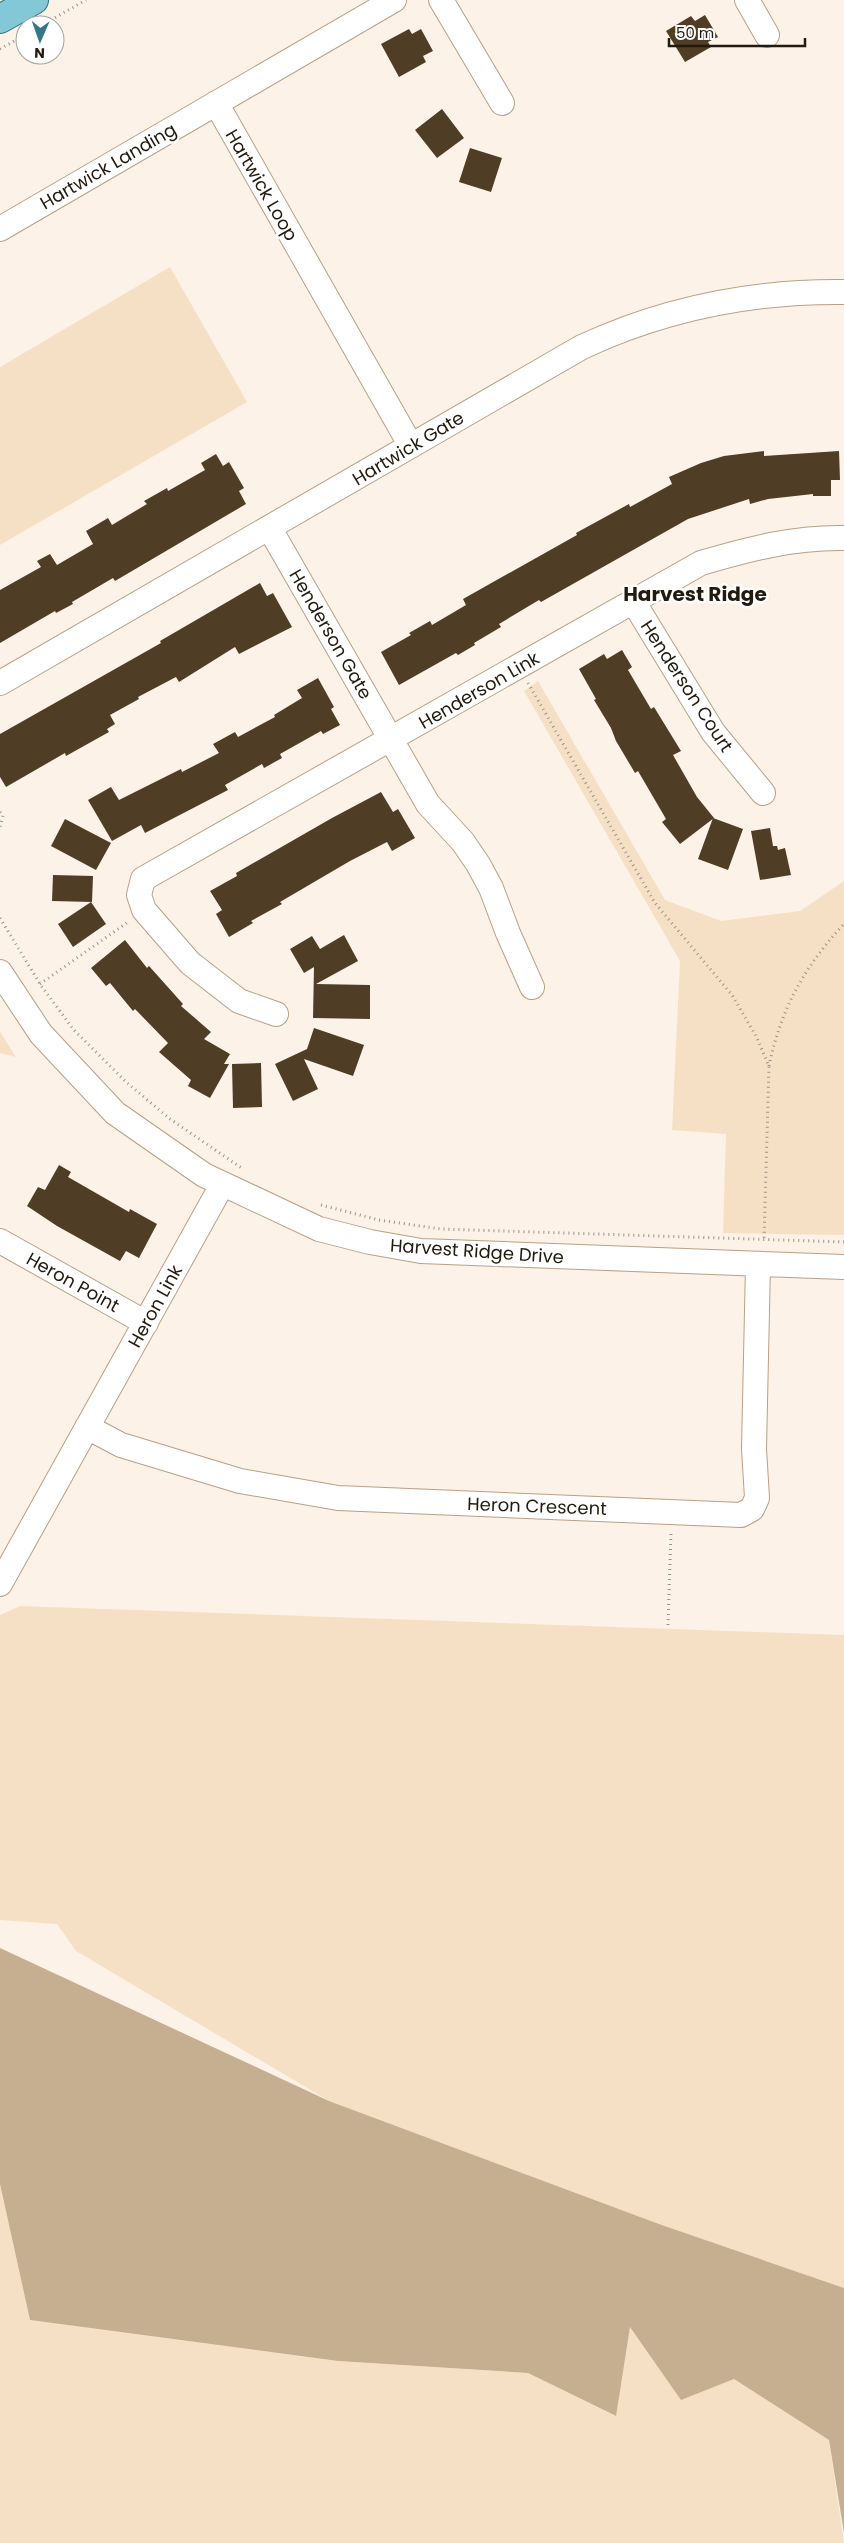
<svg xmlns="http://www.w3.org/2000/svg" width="844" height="2543" viewBox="0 0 844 2543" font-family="Poppins,sans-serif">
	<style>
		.green { fill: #f6e0c5 }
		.forest { fill: #c6ae90 }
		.building { fill: #4f3d25 }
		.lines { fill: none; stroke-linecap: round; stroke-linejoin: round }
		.minor-casing { stroke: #b7a186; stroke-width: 26 }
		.major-casing { stroke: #2a7480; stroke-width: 30 }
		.path { stroke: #9b9287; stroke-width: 3; stroke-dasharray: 1 4; stroke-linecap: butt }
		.minor { stroke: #fff; stroke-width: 24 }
		.major { stroke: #82c8d7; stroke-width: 28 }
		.labels { text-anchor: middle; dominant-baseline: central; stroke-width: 5; stroke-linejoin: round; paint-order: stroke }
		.street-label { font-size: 18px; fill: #221a0f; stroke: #fff }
		.quarter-label { font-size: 20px; font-weight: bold; fill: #221a0f; stroke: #fff }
	</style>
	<rect width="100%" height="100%" fill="#fcf2e7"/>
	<path class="green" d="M170,267L247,402L0,545V367Z
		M538,681L665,900L721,921L800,911L844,881V1235L723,1233L726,1134L672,1130L680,961L524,691Z
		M0,1032L16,1057L0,1053Z
		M20,1606L844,1635V2288L659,2224L329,2101L76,1951L57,1924L0,1920V1615Z
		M0,2184L30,2320L338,2361L528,2373L615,2416L630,2327L734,2379L829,2440L844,2543H0Z"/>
	<path class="forest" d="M0,1948L329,2101L659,2224L844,2288V2533L829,2440L734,2379L681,2400L630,2327L616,2416L528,2373L338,2361L30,2320L0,2184Z"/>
	<path class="building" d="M705,15L718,37L708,42L711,47L685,62L666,31L691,16L695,21Z
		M409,29L412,34L421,29L433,51L423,56L426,62L399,77L381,44Z
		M442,109L464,138L437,158L415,130Z
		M470,148L502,158L491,192L459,182Z
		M764,451V456L839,451L840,480H831V496H813V494L768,499L750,504L749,499L688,519L541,602L539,600L499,624L501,627L474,643L475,645L458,655L456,653L399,685L381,652L411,635L409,633L430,621L432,625L466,605L463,599L577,535L576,533L629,504L630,507L672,484L669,477L701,463L724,456Z
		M216,454L223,466L229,462L244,488L239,491L246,504L115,581L113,578L72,602L73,604L56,613L55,611L0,643V590L41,567L37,561L50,554L57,565L93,544L86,531L108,518L112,525L147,504L144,501L167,488L168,491L205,470L201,463Z
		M260,583L267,596L273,593L292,627L239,654L235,647L179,682L176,677L138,697L139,699L110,715L115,724L107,729L109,732L66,756L65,753L6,787L0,777V734L161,643L160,641Z
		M622,650L632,667L628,670L651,709L654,707L681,751L673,755L697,797L714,818L680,844L662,822L666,819L638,771L635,773L616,741L611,728L594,700L596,699L579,669L604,654L607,659Z
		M318,678L334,707L331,709L340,725L323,734L321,731L280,754L282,758L264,768L262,764L225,785L228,790L145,833L141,825L112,841L88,800L111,787L119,800L181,769L182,772L219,753L213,744L235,732L238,737L275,717L274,715L302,698L297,690Z
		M381,792L393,812L398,809L415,838L392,851L387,842L350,861L280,902L282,904L251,921L253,923L229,937L216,914L222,910L210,891L237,876L236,873L332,818Z
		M713,818L743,829L728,870L698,859Z
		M65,819L111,843L96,870L51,846Z
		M770,828L773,846H777L778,850L785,848L791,875L760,880L751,831Z
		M53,875L93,876L92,902L52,901Z
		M91,902L106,924L73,947L58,924Z
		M344,935L358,961L316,984L370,985V1019L313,1018L314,967L304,973L290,949L312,936L320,949Z
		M125,940L147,968L149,966L183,1004L181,1006L211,1032L204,1039L230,1054L224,1064H229L210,1098L188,1086L191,1080L159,1052L168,1043L135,1009L133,1011L110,983L106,986L91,968Z
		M314,1028L364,1045L353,1076L304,1059L318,1089L293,1101L275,1064L307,1049Z
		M261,1063L262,1107L233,1108L232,1064Z
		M59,1165L71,1172L68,1177L129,1212L130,1209L157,1224L139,1258L126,1251L120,1261L57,1226L27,1206L38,1187L45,1190Z"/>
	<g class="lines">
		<defs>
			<path id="minor" d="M441,0L502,103
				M747,0L767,35
				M216,103L411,446
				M0,229L394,0
				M270,529L428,804L463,842L478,864L491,888L508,933L532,987
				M633,601L713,732L763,793
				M0,683L582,347C666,308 752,291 844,292
				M0,972L41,1034L115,1113L204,1175L319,1229L370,1242L421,1251L844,1267
				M276,1014L239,1001L190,963L144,910L139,895L143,879L701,563C749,549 794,537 844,538
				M0,1241L146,1323
				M87,1427L121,1445L240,1481L338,1498L741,1515L752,1509L757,1498L754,1449L758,1265
				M0,1584L222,1185"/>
			<path id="major" d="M0,19L34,0"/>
		</defs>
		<use href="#minor" class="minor-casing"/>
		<use href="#major" class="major-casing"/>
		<path class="path" d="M42,25L86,0
			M0,49L25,35
			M528,683L655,903L732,995L756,1036L769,1066L764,1240
			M0,812L3,816L0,827
			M0,918L40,984L73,1029L126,1082L170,1119L243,1169
			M40,984L128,922
			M769,1066C781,1008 805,966 844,924
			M321,1205L379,1220L441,1229L844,1242
			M668,1625L671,1532"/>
		<use href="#minor" class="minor"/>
		<use href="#major" class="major"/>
	</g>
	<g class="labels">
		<g class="street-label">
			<text transform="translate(108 166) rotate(-30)">Hartwick Landing</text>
			<text transform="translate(262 185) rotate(60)">Hartwick Loop</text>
			<text transform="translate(408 448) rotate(-31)">Hartwick Gate</text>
			<text transform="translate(331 634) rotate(60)">Henderson Gate</text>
			<text transform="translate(687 686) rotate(57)">Henderson Court</text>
			<text transform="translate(479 690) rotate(-30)">Henderson Link</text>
			<text transform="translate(477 1251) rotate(4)">Harvest Ridge Drive</text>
			<text transform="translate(73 1282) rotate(29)">Heron Point</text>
			<text transform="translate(155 1306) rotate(-61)">Heron Link</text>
			<text transform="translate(537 1506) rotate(2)">Heron Crescent</text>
		</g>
		<g class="quarter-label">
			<text x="695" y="594">Harvest Ridge</text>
		</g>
	</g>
	<g transform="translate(40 40) rotate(182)"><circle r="24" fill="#ffffff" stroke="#a7a39f"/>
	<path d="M0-4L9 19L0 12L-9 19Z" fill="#347888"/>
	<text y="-8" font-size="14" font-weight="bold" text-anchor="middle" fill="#221a0f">N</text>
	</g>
	<path d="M669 38v8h136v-8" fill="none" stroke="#221a0f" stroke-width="2.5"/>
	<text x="676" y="38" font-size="15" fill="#221a0f" stroke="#ffffff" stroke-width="4" paint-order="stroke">50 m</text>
</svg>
